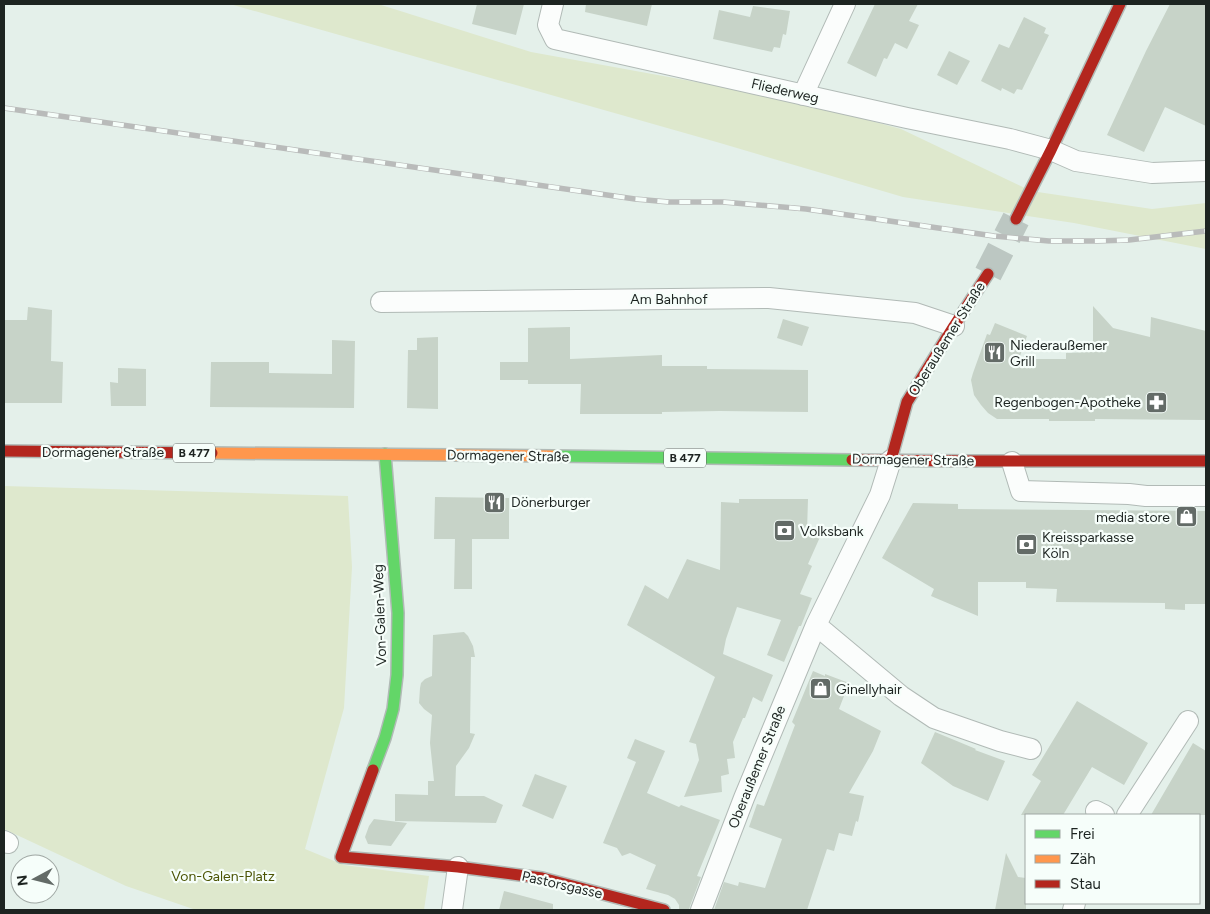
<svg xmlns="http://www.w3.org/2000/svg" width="1210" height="914" viewBox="0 0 1210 914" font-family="Figtree,sans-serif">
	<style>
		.green { fill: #dee8cd }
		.building { fill: #c7d3c8 }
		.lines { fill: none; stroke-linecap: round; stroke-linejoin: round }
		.secondary-tunnel { stroke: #bcc7c2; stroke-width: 28; stroke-dasharray: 28 14; stroke-linecap: butt }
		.street-casing { stroke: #b1bab6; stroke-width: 22 }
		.fast-casing { stroke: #b1bab6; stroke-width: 14 }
		.slow-casing { stroke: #b1bab6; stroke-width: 14 }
		.jam-casing { stroke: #b1bab6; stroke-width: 14 }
		.street { stroke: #fbfdfc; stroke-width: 20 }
		.fast { stroke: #63d668; stroke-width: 11 }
		.slow { stroke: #ff974d; stroke-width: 11 }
		.jam { stroke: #b3261e; stroke-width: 11 }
		.rail-casing { stroke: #b9bbba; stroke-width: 5.5 }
		.rail { stroke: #f6fefa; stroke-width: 4; stroke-dasharray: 11; stroke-linecap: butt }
		.labels { text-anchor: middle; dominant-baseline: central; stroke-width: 4.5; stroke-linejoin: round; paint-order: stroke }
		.shield { fill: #f6fefa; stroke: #5e6562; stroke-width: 1 }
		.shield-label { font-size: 12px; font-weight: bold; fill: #1d2421 }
		.street-label { font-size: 14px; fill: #1d2421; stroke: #f6fefa }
		.poi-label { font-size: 14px; fill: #1d2421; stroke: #f6fefa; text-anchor: start }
		.park-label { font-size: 14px; fill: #4b5404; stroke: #f6fefa }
	</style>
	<rect width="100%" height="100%" fill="#e4f0ea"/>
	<path class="green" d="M230,4H378L531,52L790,99L901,129L1031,191L1152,209L1206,203V249L1074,223L903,197L720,143Z
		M4,486L348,496L352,567L344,708L305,849L344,865L429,876L424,910H196L126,886L4,829Z"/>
	<path class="building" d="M477,4H524L516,35L472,24Z
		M586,4H652L647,26L585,12Z
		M875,4H918L909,21L919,25L907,49L895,43L887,59L884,58L876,77L847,63Z
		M1170,4H1206V126L1165,107L1144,152L1107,135L1146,51Z
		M753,6L790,11L786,35L783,34L780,48L774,47L772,52L713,39L719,10L750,17Z
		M1024,17L1046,28L1044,33L1049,35L1022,90L1017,89L1014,94L1002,88L1001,91L981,81L999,44L1009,48Z
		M949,51L970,61L957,85L937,75Z
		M1093,306L1113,328L1150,337L1151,317L1206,331V420L1095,419V421H1049V419H997L988,413L981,405L974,395L971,380L973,373L987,334L990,335L995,323L1027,336L1019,359H1066V353L1093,352Z
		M28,307L52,310L51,361L63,362L62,403H4V320H27Z
		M783,319L809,327L802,346L777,338Z
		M570,327V359L662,355V366H707V369L808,370V412L720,411L662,412V414H580L581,384H528V380H500V362H528V328Z
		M438,337V409L407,408L408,350H417V338Z
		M332,340L355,341L354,408L210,407L211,362H269V373L332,374Z
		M118,368L146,369V406H111L110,382L118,383Z
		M435,497L509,498V539H472V589H454L455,539H434Z
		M739,499H808L807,531L820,537L808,564L812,566L800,594L812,598L801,626H799L784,662L767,655L781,620L737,607L726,639L723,654L773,675L762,702L753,697L745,718H743L733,742L735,758L727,759L729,774L721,776L722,792L684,797L699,760L696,744L689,742L715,677L627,625L645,585L668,599L687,559L720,570L721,502L739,503Z
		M913,503L958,504V509L1206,511V604H1185V610L1165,609V603L1056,602L1057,589L1026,588V582H978V616L931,596L934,589L882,558Z
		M464,632L468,636L473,646L475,657H471L470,733L475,734L469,748L456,766L455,796H484L503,805L496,823L395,821V794L428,795V781H434L430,743L432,715L424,709L419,703L420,688L421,683L425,679L432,676L433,635Z
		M813,671L825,676V674L849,683L839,709L881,731L873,751L849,793L864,796L858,822L856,821L852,836L839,833L834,851L827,849L807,910H714L724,882L738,886L739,882L765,888L782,839L749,827L757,804L764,806L795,725L792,722Z
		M1077,701L1148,743L1124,785L1092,767L1063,815H1021L1041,781L1032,775Z
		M935,732L976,749L975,750L1005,761L988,801L953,786L921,763Z
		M635,739L665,751L647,793L679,807L681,805L720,820L697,876L701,877L690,906L689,910H679V905L675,899L668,895L646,889L656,865L630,853L622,856L617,848L603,843L636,762L627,758Z
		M1193,743L1206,751V815H1151Z
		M535,774L567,786L553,819L522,806Z
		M374,819L407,823L391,846L368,844L365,837L369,826Z
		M1006,853L1018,877L1026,878V910H995Z
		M504,891L553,904V910H499Z"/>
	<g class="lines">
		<path class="secondary-tunnel" d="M988,274L1016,219"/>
		<defs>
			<path id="street" d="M553,4L548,25L555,39L907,118L1010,139L1051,150L1076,161L1152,173L1206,171
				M803,95L845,4
				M381,302L769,298L915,313L954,326
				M1012,462L1021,491L1129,494L1146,496H1206
				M816,625L901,696L934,718L1000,741L1031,749
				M1096,811L1104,815
				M1127,815L1188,721
				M4,841L8,843
				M452,910L458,867
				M701,910L744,798L816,625L880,495L891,460
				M1073,910L1075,903"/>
			<path id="fast" d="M553,456L852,460
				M373,770L385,738L393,709L397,675L398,613L385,454"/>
			<path id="slow" d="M212,453L553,456"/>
			<path id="jam" d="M1016,219L1051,150L1120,4
				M4,451L212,453
				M852,460L971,461H1206
				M891,460L907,402L954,326L988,274
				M373,770L341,857L458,867L542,878L664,910"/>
		</defs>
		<use href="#street" class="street-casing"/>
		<use href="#fast" class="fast-casing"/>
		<use href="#slow" class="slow-casing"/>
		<use href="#jam" class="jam-casing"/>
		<use href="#street" class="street"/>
		<use href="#fast" class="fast"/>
		<use href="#slow" class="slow"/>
		<use href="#jam" class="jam"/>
		<defs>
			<path id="rail" d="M4,108L635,199L669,202H723L806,209L994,236L1049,241H1097L1129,240L1206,231"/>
		</defs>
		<use href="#rail" class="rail-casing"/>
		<use href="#rail" class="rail"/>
	</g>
	<defs>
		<symbol id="restaurant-square" viewBox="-11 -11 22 22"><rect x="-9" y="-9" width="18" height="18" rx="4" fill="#636b67" stroke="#f6fefa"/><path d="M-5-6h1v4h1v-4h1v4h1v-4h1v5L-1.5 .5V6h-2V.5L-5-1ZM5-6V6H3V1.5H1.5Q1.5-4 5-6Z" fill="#fff"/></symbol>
		<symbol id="pharmacy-square" viewBox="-11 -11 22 22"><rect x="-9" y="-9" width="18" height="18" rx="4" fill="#636b67" stroke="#f6fefa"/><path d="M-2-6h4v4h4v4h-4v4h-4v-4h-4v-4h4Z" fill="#fff"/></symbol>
		<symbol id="shop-square" viewBox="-11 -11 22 22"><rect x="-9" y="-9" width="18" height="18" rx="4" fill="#636b67" stroke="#f6fefa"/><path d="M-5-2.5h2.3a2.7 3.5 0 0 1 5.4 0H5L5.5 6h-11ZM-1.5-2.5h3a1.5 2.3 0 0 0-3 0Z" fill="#fff"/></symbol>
		<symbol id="bank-square" viewBox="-11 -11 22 22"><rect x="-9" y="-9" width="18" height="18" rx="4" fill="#636b67" stroke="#f6fefa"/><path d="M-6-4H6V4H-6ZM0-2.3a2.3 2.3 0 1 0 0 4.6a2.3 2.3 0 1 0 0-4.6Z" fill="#fff"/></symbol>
	</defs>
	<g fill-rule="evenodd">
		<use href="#restaurant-square" x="982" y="340" width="25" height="25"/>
		<use href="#pharmacy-square" x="1144" y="390" width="25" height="25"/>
		<use href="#restaurant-square" x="482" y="490" width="25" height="25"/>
		<use href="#shop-square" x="1174" y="504" width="25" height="25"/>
		<use href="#bank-square" x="772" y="518" width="25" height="25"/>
		<use href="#bank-square" x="1014" y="532" width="25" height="25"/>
		<use href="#shop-square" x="808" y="676" width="25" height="25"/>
	</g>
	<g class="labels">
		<g class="shield">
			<rect x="173" y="443.5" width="42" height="19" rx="4"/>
			<rect x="664" y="448.5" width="42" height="19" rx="4"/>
		</g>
		<g class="shield-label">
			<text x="194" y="453">B 477</text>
			<text x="685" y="458">B 477</text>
		</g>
		<g class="street-label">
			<text transform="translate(785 91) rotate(13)">Fliederweg</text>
			<text x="669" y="299">Am Bahnhof</text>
			<text transform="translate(947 339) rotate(-58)">Oberaußemer Straße</text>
			<text x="103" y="452">Dormagener Straße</text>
			<text transform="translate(508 456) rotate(1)">Dormagener Straße</text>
			<text transform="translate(913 460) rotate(1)">Dormagener Straße</text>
			<text transform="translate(380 615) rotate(-92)">Von-Galen-Weg</text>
			<text transform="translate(757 767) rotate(-68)">Oberaußemer Straße</text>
			<text transform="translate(562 885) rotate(13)">Pastorsgasse</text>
		</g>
		<g class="poi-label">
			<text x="1010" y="345">Niederaußemer<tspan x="1010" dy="16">Grill</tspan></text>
			<text x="1141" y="402" text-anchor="end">Regenbogen-Apotheke</text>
			<text x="511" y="502">Dönerburger</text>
			<text x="1170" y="517" text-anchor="end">media store</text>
			<text x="800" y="531">Volksbank</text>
			<text x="1042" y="537">Kreissparkasse<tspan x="1042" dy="16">Köln</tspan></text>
			<text x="836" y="689">Ginellyhair</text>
		</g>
		<g class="park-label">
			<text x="223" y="876">Von-Galen-Platz</text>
		</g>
	</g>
	<rect width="1210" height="914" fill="none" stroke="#1d2421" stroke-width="10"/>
	<rect x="1025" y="814" width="175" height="90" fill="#f6fefa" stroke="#9fa7a3"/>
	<rect x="1035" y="830" width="25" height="8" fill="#63d668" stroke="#9fa7a3"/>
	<text x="1070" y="839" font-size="15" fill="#1d2421">Frei</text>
	<rect x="1035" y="855" width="25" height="8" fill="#ff974d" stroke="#9fa7a3"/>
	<text x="1070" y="864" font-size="15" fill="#1d2421">Zäh</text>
	<rect x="1035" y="880" width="25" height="8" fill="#b3261e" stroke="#9fa7a3"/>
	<text x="1070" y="889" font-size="15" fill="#1d2421">Stau</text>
	<g transform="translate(35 879) rotate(263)"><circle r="24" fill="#f6fefa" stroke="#9fa7a3"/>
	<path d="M0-4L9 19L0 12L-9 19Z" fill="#636b67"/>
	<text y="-8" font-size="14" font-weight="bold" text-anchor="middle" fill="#1d2421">N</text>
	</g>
</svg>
